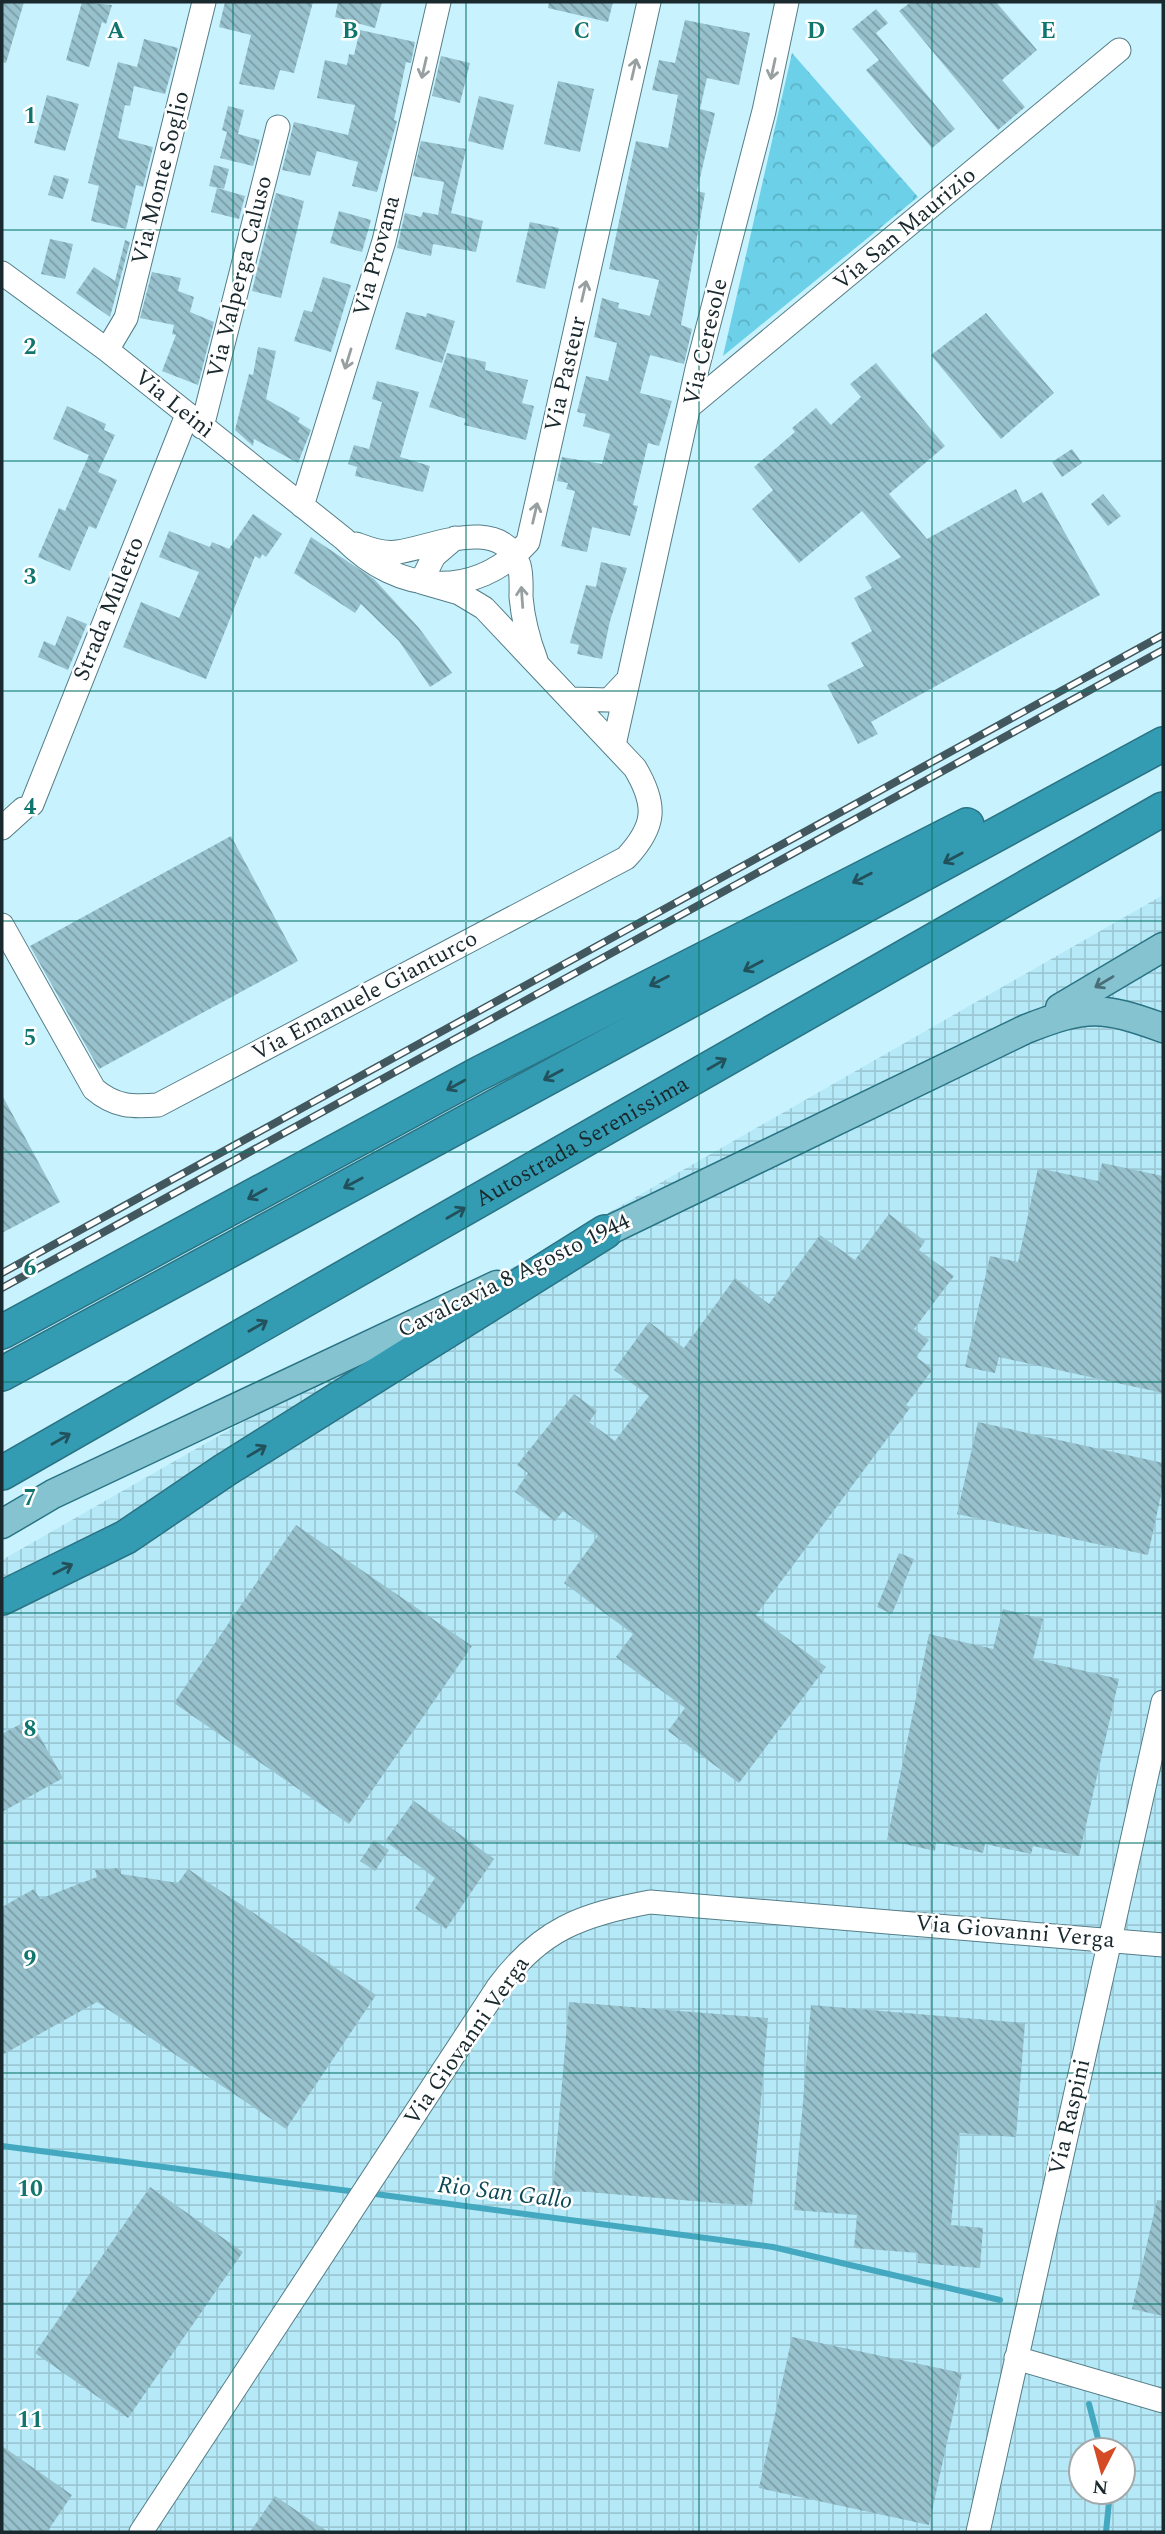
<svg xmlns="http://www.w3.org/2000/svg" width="1165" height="2534" viewBox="0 0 1165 2534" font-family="Spectral,serif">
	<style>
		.industrial { fill: url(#industrial-grid); fill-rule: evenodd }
		.park { fill: url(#park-crowns) }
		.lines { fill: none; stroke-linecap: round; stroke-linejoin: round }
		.stream { stroke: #44a9c0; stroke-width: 6 }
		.building { fill: url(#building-back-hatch) }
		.minor-casing { stroke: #557d87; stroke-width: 25 }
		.major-casing { stroke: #2a7384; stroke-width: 31 }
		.highway-casing { stroke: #2a7384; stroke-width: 36 }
		.minor { stroke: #fff; stroke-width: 23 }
		.major { stroke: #85c3d1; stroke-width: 28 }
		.highway { stroke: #339bb2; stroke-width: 33 }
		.rail-casing { stroke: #42585e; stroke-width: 8 }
		.rail { stroke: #fff; stroke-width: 5; stroke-dasharray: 16; stroke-linecap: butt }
		.oneway { stroke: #989fa1 }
		.oneway2 { stroke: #22515c }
		.oneway3 { stroke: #4a6e77 }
		.grid { fill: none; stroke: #0f766e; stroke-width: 2; stroke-opacity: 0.55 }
		.labels { text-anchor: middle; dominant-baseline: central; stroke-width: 5; stroke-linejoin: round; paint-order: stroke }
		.street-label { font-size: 23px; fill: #19292e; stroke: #fff }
		.water-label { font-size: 24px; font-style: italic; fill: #0d4955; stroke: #fff }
		.grid-label { font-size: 23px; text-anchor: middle; font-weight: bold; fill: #0f766e; stroke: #fff; stroke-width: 5; stroke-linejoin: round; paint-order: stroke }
	</style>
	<defs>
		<pattern id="industrial-grid" width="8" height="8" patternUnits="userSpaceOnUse" patternTransform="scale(1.75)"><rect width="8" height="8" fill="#b5e9f7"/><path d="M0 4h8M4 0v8" fill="none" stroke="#9bc8d4"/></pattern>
		<pattern id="park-crowns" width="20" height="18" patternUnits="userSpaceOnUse" patternTransform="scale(1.75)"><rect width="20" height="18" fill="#6bd0e8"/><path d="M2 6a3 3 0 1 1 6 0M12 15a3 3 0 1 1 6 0" fill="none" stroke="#5cb3c7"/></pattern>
		<pattern id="building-back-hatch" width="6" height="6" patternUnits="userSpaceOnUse" patternTransform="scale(1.75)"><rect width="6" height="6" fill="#97c1cc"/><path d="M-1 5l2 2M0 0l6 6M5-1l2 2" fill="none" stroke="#7a9da6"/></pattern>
	</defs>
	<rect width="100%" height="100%" fill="#c8f3fe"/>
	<path class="industrial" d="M1163,895V2532H2V1560ZM1081,2450H1123V2492H1081Z"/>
	<path class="park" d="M792,53L918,197L723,356Z"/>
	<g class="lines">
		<path class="stream" d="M2,2146L357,2192
			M368,2193L773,2247L1000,2300
			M1089,2404L1101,2450
			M1106,2532L1110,2492"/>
	</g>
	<path class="building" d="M2,2H24L6,63L2,62Z
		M82,2L112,5L106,24L102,22L89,67L66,60Z
		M225,2H313L294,73L280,70L274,90L239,84L251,35L219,27Z
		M338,2H382L375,28L335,17Z
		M549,2H613L608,22L548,8Z
		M911,2H996L1037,50L1002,80L1025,107L998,130L899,11Z
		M876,9L888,23L876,33L955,129L932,148L866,70L879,60L852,29Z
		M685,20L750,33L739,85L707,78L700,109L715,113L697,191L705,193L681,325L692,329L684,364L650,355L640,393L672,401L659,446L648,443L633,505L638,506L630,536L592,527L587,552L572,549L561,546L575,491L566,489L568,483L557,481L562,457L602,464L610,434L583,426L586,414L577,412L586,376L608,381L617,343L594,337L602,298L619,303L618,308L650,316L659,280L609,269L636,141L668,148L678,95L652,90L659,60L675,63Z
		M360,30L415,42L411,63L406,62L394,120L397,121L377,192L352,186L358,162L317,151L310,176L282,170L294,122L348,135L355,105L317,98L325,60L347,65L349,54L354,55Z
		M144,39L178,48L165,94L134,86L130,106L125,105L118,138L153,147L143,187L136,185L126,229L91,221L99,186L88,183L118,62L137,67Z
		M441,56L470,63L460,103L432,96Z
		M558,81L594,89L580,152L544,144Z
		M47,95L79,104L65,151L34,143Z
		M479,96L514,105L503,150L468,141Z
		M228,106L244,110L238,134L260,140L253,166L220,158L227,132L222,130Z
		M421,141L466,149L451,213L483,221L476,252L433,244L431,256L397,248L405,213L421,217L423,212L438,215L444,182L413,176Z
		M214,165L229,169L224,189L209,186Z
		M54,175L69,179L63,199L48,195Z
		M217,188L245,196L239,219L211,212Z
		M276,193L304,201L281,298L252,291Z
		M339,211L371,220L362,252L330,243Z
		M530,222L559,228L545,289L516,282Z
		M50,239L73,244L65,279L41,274Z
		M125,240L130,242L110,317L76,293L94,267L115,281Z
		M152,272L181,278L178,291L194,297L190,312L214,322L198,385L162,371L176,335L172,334L174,325L140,318Z
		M323,277L351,285L331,352L294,341L304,310L312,312Z
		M406,312L426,317L427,313L455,321L442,363L395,349Z
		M986,313L1054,393L1001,439L931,355Z
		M258,347L276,351L266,399L300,418L298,422L311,430L298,463L254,439L253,446L235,430L249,374L253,375Z
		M447,353L486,362L485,370L528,380L522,403L534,406L526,440L464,425L466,419L429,407Z
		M876,363L945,446L889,494L927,539L1016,489L1023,503L1042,492L1100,595L871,722L878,734L858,744L827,685L864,666L851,643L872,631L854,598L872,588L865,577L901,557L862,511L799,563L752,509L773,490L754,467L795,432L792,428L816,408L831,425L861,397L850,384Z
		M377,381L419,392L400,457L430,466L423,492L355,476L357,467L348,464L354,445L369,449L382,402L372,399Z
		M67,406L106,424L104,430L115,435L98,472L117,480L96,529L89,526L70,571L38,557L59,508L65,511L89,455L53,439Z
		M1072,449L1082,463L1062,477L1052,462Z
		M1103,494L1121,516L1108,526L1091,504Z
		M253,514L282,534L266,557L262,554L260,559L255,556L206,679L123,647L141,602L179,618L199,572L159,557L169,531L210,547L212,542L229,549Z
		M311,537L374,579L419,628L452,673L430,687L399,641L361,604L355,613L294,573Z
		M601,562L627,568L610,621L602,659L577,654L579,645L570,643L586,585L596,587Z
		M67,616L87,624L68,670L38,657L44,641L55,646Z
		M231,836L298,961L99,1069L30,946Z
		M2,1095L60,1202L2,1233Z
		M1102,1163L1163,1176V1393L999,1357L995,1373L965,1367L990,1256L1018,1262L1038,1168L1098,1181Z
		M889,1214L925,1241L919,1250L954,1276L914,1329L929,1340L916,1357L933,1369L906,1405L910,1408L756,1615L826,1667L739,1783L668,1731L685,1708L616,1657L633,1634L564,1583L598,1536L563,1511L555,1521L515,1492L528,1473L517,1465L574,1394L597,1411L589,1422L615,1441L649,1396L614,1370L649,1322L684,1348L735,1278L769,1304L820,1235L855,1260Z
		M978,1422L1163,1463V1486L1148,1555L957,1514Z
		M296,1525L472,1646L349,1824L174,1703Z
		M899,1553L914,1559L892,1614L877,1607Z
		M1003,1609L1043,1619L1033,1659L1119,1679L1079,1856L1033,1846L1031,1854L985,1844L983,1853L936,1842L935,1851L887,1840L929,1634L993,1649Z
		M30,1719L63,1778L2,1812V1734Z
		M414,1801L494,1859L446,1929L415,1908L435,1878L385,1841Z
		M374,1840L389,1850L375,1871L360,1861Z
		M121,1868V1874L178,1883L188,1869L376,1995L286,2129L97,2002L2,2055V1907L34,1889L40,1899L97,1877L95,1870Z
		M569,2002L768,2018L752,2206L553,2189Z
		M811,2005L1025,2023L1016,2137L959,2133L951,2225L983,2228L980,2268L918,2263V2253L854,2248L857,2215L794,2210Z
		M150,2187L243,2252L128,2418L35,2353Z
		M1157,2200L1163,2201V2316L1132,2309Z
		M792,2337L962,2373L929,2525L759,2488Z
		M2,2446L72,2495L47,2532H2Z
		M275,2496L328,2532H250Z"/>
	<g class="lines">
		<defs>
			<path id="minor" d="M2,273L107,350L344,539C398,594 474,601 528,542L649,2
				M107,350L126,318L204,2
				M690,406L1119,50
				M202,427L278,127
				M302,506L384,241L439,2
				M356,544C370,549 383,554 398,552C433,547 500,514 519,565C522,575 521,587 521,597C523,620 528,639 536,660
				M571,699L609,700L625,683
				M614,745L697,369L764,111L787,2
				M32,804L187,415
				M2,828L23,809
				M2,925L94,1089C115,1107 132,1107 158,1105L626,858C656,826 657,805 635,768L484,608L459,593L421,582L434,556L455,538
				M1016,2358L1163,2401
				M141,2532L498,1987C541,1929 581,1915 650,1902L1163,1945
				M978,2532L1163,1702"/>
			<path id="major" d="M1060,1008L1163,947
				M587,1241L1026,1029C1087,1005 1102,1006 1163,1028
				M2,1524L53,1494L497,1285"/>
			<g id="highway">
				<path d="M2,1332L478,1074L967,825"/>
				<path d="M2,1374L1163,744"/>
				<path id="s1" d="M2,1473L1163,809"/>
				<path d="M2,1598L126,1537L225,1470L605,1232"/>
			</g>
		</defs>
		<use href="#minor" class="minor-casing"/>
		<use href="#major" class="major-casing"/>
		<use href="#highway" class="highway-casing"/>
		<use href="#minor" class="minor"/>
		<use href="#major" class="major"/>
		<use href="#highway" class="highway"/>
		<defs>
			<path id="rail" d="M2,1273L1163,635
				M2,1288L1163,650"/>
		</defs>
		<use href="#rail" class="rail-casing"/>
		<use href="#rail" class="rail"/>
	</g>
	<defs><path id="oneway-shaft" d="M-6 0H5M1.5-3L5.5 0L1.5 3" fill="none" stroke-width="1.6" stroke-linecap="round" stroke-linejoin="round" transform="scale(1.75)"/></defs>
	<g class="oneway">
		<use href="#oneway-shaft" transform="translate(424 68) rotate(103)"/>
		<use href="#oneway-shaft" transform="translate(634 69) rotate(-77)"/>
		<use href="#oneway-shaft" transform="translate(773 69) rotate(102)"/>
		<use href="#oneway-shaft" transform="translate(584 291) rotate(-77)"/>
		<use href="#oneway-shaft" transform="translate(348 359) rotate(107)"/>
		<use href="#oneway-shaft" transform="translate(535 513) rotate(-77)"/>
		<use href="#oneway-shaft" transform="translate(522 597) rotate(-94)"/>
	</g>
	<g class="oneway2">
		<use href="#oneway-shaft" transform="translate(953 858) rotate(152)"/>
		<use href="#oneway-shaft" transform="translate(862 878) rotate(153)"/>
		<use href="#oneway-shaft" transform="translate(753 966) rotate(152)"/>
		<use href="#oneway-shaft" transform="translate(659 981) rotate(153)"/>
		<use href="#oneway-shaft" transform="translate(717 1064) rotate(-30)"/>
		<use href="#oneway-shaft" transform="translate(553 1075) rotate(152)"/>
		<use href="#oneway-shaft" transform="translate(456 1085) rotate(151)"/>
		<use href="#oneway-shaft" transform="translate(353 1183) rotate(152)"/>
		<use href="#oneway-shaft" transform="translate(257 1194) rotate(151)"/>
		<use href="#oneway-shaft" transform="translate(456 1213) rotate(-30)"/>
		<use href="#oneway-shaft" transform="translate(258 1326) rotate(-30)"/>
		<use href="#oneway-shaft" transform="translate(61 1439) rotate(-30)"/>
		<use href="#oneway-shaft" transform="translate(257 1451) rotate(-31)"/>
		<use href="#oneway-shaft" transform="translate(63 1569) rotate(-27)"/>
	</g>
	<use class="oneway3" href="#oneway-shaft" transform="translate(1104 982) rotate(149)"/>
	<path class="grid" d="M233,2V2532M466,2V2532M699,2V2532M932,2V2532M2,230H1163M2,461H1163M2,691H1163M2,921H1163M2,1152H1163M2,1382H1163M2,1613H1163M2,1843H1163M2,2073H1163M2,2304H1163"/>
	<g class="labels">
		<g class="street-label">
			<text transform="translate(161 178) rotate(-76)">Via Monte Soglio</text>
			<text transform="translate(905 229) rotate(-40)">Via San Maurizio</text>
			<text transform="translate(377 256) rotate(-75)">Via Provana</text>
			<text transform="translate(240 277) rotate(-76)">Via Valperga Caluso</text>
			<text transform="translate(706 342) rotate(-77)">Via Ceresole</text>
			<text transform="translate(566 374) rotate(-77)">Via Pasteur</text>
			<text transform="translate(174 404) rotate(39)">Via Leinì</text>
			<text transform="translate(109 609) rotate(-68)">Strada Muletto</text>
			<text transform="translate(365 996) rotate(-28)">Via Emanuele Gianturco</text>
			<text stroke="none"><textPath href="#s1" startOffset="668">Autostrada Serenissima</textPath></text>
			<text transform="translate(514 1276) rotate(-26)">Cavalcavia 8 Agosto 1944</text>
			<text transform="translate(1015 1932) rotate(5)">Via Giovanni Verga</text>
			<text transform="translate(467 2041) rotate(-55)">Via Giovanni Verga</text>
			<text transform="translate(1070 2117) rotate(-77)">Via Raspini</text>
		</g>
		<g class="water-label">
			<text transform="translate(505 2193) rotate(7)">Rio San Gallo</text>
		</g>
	</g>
	<g class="grid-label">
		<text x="116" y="38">A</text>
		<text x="350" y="38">B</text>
		<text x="582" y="38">C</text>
		<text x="816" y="38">D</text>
		<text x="1048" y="38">E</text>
		<text x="30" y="123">1</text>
		<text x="30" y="354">2</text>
		<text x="30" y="584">3</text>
		<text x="30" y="814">4</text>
		<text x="30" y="1045">5</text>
		<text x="30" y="1275">6</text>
		<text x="30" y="1505">7</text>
		<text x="30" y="1736">8</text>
		<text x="30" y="1966">9</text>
		<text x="30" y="2196">10</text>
		<text x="30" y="2427">11</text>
	</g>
	<rect width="1165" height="2534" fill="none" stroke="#19292e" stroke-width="7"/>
	<g transform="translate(1102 2471) rotate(186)"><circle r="33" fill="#ffffff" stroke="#a3a9ab" stroke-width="2"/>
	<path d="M0-5L12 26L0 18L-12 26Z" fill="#d44b25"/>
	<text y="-10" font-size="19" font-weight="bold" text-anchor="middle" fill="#19292e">N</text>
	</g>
</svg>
